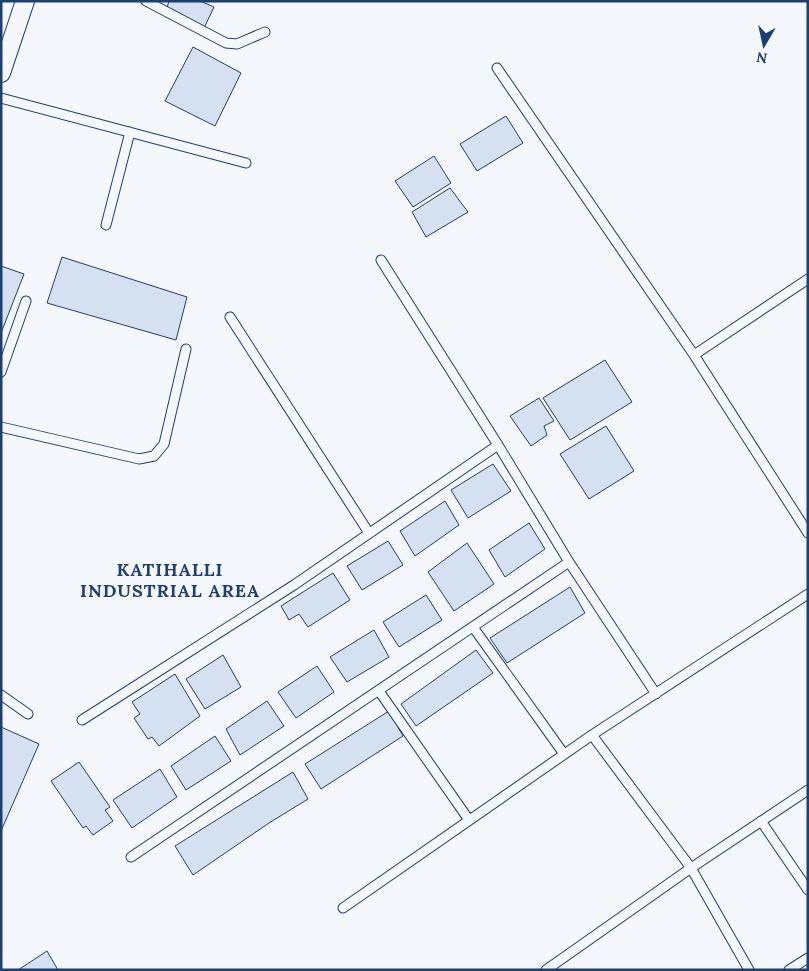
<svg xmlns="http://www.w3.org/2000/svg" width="809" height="971" viewBox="0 0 809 971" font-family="Lora,serif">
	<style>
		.building { fill: #d5e0f0; stroke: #1d3f73 }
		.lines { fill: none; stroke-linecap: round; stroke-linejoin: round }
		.service-casing { stroke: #1d3f73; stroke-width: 11 }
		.minor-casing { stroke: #1d3f73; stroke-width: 20 }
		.service { stroke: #f4f7fb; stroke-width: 9 }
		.minor { stroke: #f4f7fb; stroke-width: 18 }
		.labels { text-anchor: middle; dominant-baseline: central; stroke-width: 4; stroke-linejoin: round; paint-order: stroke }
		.district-label { font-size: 18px; font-weight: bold; letter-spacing: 1px; fill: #1d3f73; stroke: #f4f7fb }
	</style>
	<rect width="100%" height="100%" fill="#f4f7fb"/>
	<path class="building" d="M169,1H200L214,7L204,28L166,11Z
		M193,47L241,73L215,126L165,101Z
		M506,116L523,143L477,171L460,144Z
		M434,156L451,183L413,207L395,181Z
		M450,188L468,212L426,237L412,212Z
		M62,257L187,297L176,340L47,303Z
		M1,266L24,274L1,333Z
		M605,360L632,402L570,440L543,398Z
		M539,398L554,421L544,426L547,435L531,446L510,416Z
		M606,426L634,471L589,499L560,454Z
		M493,464L511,491L468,518L451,490Z
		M445,501L459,525L415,556L400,531Z
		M529,523L545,549L505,577L489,550Z
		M388,541L403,565L362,590L347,566Z
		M467,543L494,584L454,611L428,572Z
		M333,573L350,600L308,627L299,614L289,620L281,606Z
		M570,587L585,613L507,663L490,638Z
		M426,595L442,620L399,647L383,622Z
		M374,630L389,657L347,682L330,657Z
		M476,650L493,673L416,726L401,704Z
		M223,655L241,687L205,709L186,679Z
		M317,666L334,692L296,718L278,692Z
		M175,674L200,716L159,746L152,737L148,739L134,718L140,714L132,702Z
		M267,701L284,726L240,755L226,729Z
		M389,711L403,736L321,789L305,764Z
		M1,727L39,744L1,831Z
		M215,736L231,761L186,790L171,766Z
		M79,762L110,807L105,810L113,821L93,835L86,826L83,828L51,781Z
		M160,769L177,797L132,828L113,800Z
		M293,772L308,799L269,823L193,875L175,846Z
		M47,951L58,970H18Z"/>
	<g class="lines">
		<defs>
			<path id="service" d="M146,1L226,43L237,44L265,32
				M497,68L694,355
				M1,98L246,163
				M106,225L130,132
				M381,260L498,445
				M808,279L694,355L808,533
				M230,317L369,533
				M1,372L26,301
				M1,427L139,459L154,456L164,444L186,349
				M473,627L564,754
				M379,691L469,820
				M1,695L28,714
				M82,720L294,585L498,445L569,562
				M592,735L691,868L749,970
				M761,821L808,890
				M131,857L569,562L656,694
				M343,908L592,735L808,594
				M546,970L691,868L808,790
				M789,970L808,958"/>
			<path id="minor" d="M1,73L25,1"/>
		</defs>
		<use href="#service" class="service-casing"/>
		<use href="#minor" class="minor-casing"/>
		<use href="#service" class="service"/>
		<use href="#minor" class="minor"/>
	</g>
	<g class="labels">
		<g class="district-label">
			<text x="170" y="569">KATIHALLI<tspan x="170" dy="21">INDUSTRIAL AREA</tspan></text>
		</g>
	</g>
	<rect width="809" height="971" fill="none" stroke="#1d3f73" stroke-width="5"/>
	<g transform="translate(764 45) rotate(189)" stroke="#f4f7fb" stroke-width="4" paint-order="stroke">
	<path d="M0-4L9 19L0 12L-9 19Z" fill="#1d3f73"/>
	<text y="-8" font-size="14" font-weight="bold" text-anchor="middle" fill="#1d3f73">N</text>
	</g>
</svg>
